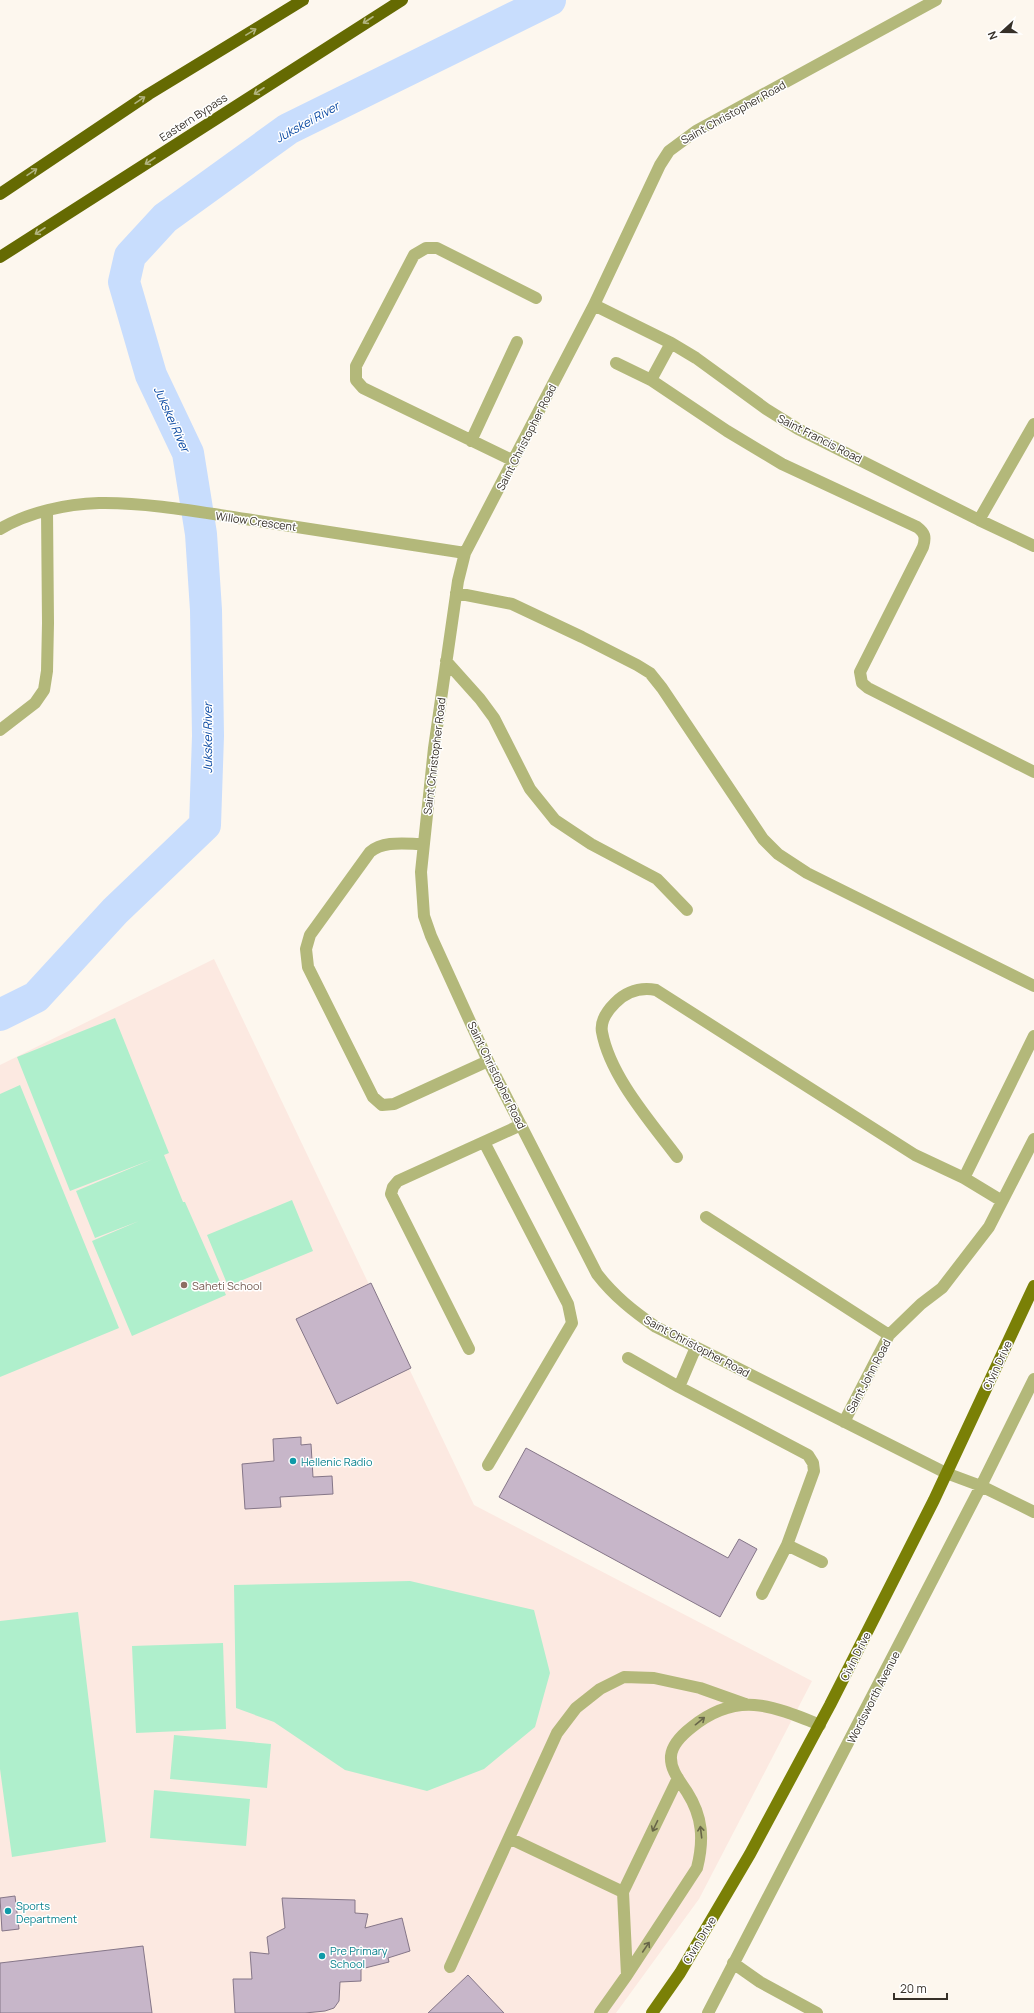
<svg xmlns="http://www.w3.org/2000/svg" width="1034" height="2013" viewBox="0 0 1034 2013" font-family="Manrope,sans-serif">
	<style>
		.education { fill: #fce9e1 }
		.green { fill: #afefcc }
		.lines { fill: none; stroke-linecap: round; stroke-linejoin: round }
		.river { stroke: #c8ddfd; stroke-width: 32 }
		.building { fill: #c7b6c9; stroke: #857688 }
		.minor { stroke: #b3b87a; stroke-width: 12 }
		.major { stroke: #7a8006; stroke-width: 12 }
		.highway { stroke: #656a02; stroke-width: 12 }
		.oneway { stroke: #b2b480 }
		.oneway2 { stroke: #686649 }
		.education-dot { fill: #8d6e63; stroke: #fff; stroke-width: 1.5 }
		.culture-dot { fill: #0f9aa8; stroke: #fff; stroke-width: 1.5 }
		.labels { text-anchor: middle; dominant-baseline: central; stroke-width: 3; stroke-linejoin: round; paint-order: stroke }
		.street-label { font-size: 11px; fill: #363028; stroke: #fff }
		.education-label { font-size: 11px; fill: #785e54; stroke: #fff; text-anchor: start }
		.culture-label { font-size: 11px; fill: #0d838f; stroke: #fff; text-anchor: start }
		.water-label { font-size: 12px; font-style: italic; fill: #0b4aa3; stroke: #fff }
	</style>
	<rect width="100%" height="100%" fill="#fdf7ee"/>
	<path class="education" d="M214,959L474,1505L812,1681L699,1899L616,2013H0V1065Z"/>
	<path class="green" d="M115,1018L169,1153L164,1155L183,1202H185L226,1295L132,1336L92,1241L139,1221L95,1238L76,1191L153,1159L70,1191L17,1057Z
		M20,1085L119,1328L0,1377V1094Z
		M292,1200L313,1251L228,1286L207,1235Z
		M410,1581L534,1610L550,1673L535,1727L484,1769L427,1791L345,1770L274,1722L236,1708L234,1585Z
		M78,1612L106,1842L12,1857L0,1769V1621Z
		M223,1643L226,1729L136,1733L132,1646Z
		M174,1735L271,1744L267,1788L170,1779Z
		M154,1790L250,1799L246,1846L150,1838Z"/>
	<g class="lines">
		<path class="river" d="M0,1015L36,997L115,911L205,825L208,736L206,610L201,534L188,453L151,375L124,282L130,256L165,218L288,129L550,0"/>
	</g>
	<path class="building" d="M371,1283L411,1368L337,1404L296,1319Z
		M301,1437V1445L311,1444L313,1477L332,1476L333,1494L280,1497L281,1507L245,1509L242,1464L274,1461L273,1439Z
		M526,1448L728,1558L739,1539L757,1549L720,1617L499,1497Z
		M15,1896L19,1929L2,1931L0,1898Z
		M282,1898L355,1900V1913L368,1914L365,1928L402,1918L410,1951L388,1958L389,1962L361,1969V1981L340,1982L339,2001L334,2008L325,2011L305,2013H235L233,1979H252L250,1952L269,1954L267,1937L285,1928Z
		M143,1946L152,2013H0V1963Z
		M468,1975L504,2013H428Z"/>
	<g class="lines">
		<path class="minor" d="M936,0L696,131L669,151L660,165L594,305L465,553L458,581L434,748L421,872L424,916L431,936L488,1061L597,1274C614,1296 633,1311 656,1327L946,1473L981,1486L1034,1512
			M594,305L671,343L696,358L766,409L798,429L979,520L1034,546
			M616,363L651,380L727,431L782,464L917,527C925,533 926,537 923,547L860,672L862,683L868,688L1034,772
			M651,380L671,343
			M471,441L517,342
			M514,461L363,388L356,380V366L414,255L426,248H437L536,298
			M979,520L1034,424
			M0,529C29,512 66,504 99,503C147,502 205,513 252,520C323,531 394,542 465,553
			M456,593L512,604L582,637L637,665L650,673L662,688L763,839L778,854L807,873L1034,986
			M446,661L480,699L494,718L530,789L555,820L591,844L657,879L687,910
			M0,730L35,703L44,690L47,671L48,623L47,511
			M424,844C406,844 384,840 370,852L310,935L306,949L308,967L373,1097L382,1105L394,1104L488,1061
			M484,1142L568,1304L572,1323L488,1465
			M677,1157C650,1121 610,1076 602,1032C600,1021 608,1010 615,1003C627,991 640,987 656,990L915,1155L964,1178L1034,1036
			M964,1178L1002,1201
			M706,1217L889,1335
			M696,1347L679,1387L808,1455L813,1463L814,1471L787,1545L762,1594
			M469,1349L391,1194L393,1187L398,1181L521,1125
			M628,1358L679,1387
			M844,1422L889,1335L921,1304L942,1288L989,1227L1034,1139
			M787,1545L822,1562
			M509,1838L623,1892
			M733,1963L760,1982L817,2013
			M450,1967L557,1733L576,1708L600,1689L624,1677L654,1678L700,1688L745,1704
			M627,1975L623,1892L678,1778
			M600,2013L627,1975L697,1868C704,1840 703,1817 687,1792C680,1781 670,1770 671,1756C672,1744 683,1734 692,1727C737,1691 771,1705 820,1725
			M708,2013L981,1486L1034,1379"/>
		<path class="major" d="M652,2013L680,1973L750,1854L830,1705L934,1500L1034,1286"/>
		<path class="highway" d="M0,194L149,94L303,0
			M0,257L402,0"/>
	</g>
	<defs><path id="oneway-shaft" d="M-6 0H5M1.5-3L5.5 0L1.5 3" fill="none" stroke-width="1.6" stroke-linecap="round" stroke-linejoin="round"/></defs>
	<g class="oneway">
		<use href="#oneway-shaft" transform="translate(368 20) rotate(147)"/>
		<use href="#oneway-shaft" transform="translate(251 32) rotate(-31)"/>
		<use href="#oneway-shaft" transform="translate(259 91) rotate(147)"/>
		<use href="#oneway-shaft" transform="translate(140 100) rotate(-34)"/>
		<use href="#oneway-shaft" transform="translate(150 161) rotate(147)"/>
		<use href="#oneway-shaft" transform="translate(32 172) rotate(-34)"/>
		<use href="#oneway-shaft" transform="translate(40 231) rotate(147)"/>
	</g>
	<g class="oneway2">
		<use href="#oneway-shaft" transform="translate(700 1721) rotate(-39)"/>
		<use href="#oneway-shaft" transform="translate(655 1826) rotate(116)"/>
		<use href="#oneway-shaft" transform="translate(701 1832) rotate(-97)"/>
		<use href="#oneway-shaft" transform="translate(646 1947) rotate(-56)"/>
	</g>
	<circle class="education-dot" cx="184" cy="1285" r="4"/>
	<g class="culture-dot">
		<circle cx="293" cy="1461" r="4"/>
		<circle cx="8" cy="1911" r="4"/>
		<circle cx="322" cy="1956" r="4"/>
	</g>
	<g class="labels">
		<g class="street-label">
			<text transform="translate(733 112) rotate(-29)">Saint Christopher Road</text>
			<text transform="translate(193 117) rotate(-33)">Eastern Bypass</text>
			<text transform="translate(526 437) rotate(-63)">Saint Christopher Road</text>
			<text transform="translate(820 438) rotate(27)">Saint Francis Road</text>
			<text transform="translate(256 521) rotate(8)">Willow Crescent</text>
			<text transform="translate(434 756) rotate(-83)">Saint Christopher Road</text>
			<text transform="translate(497 1075) rotate(64)">Saint Christopher Road</text>
			<text transform="translate(697 1346) rotate(28)">Saint Christopher Road</text>
			<text transform="translate(997 1365) rotate(-65)">Civin Drive</text>
			<text transform="translate(868 1376) rotate(-62)">Saint John Road</text>
			<text transform="translate(855 1656) rotate(-63)">Civin Drive</text>
			<text transform="translate(873 1697) rotate(-63)">Wordsworth Avenue</text>
			<text transform="translate(699 1940) rotate(-59)">Civin Drive</text>
		</g>
		<g class="education-label">
			<text x="192" y="1285">Saheti School</text>
		</g>
		<g class="culture-label">
			<text x="301" y="1461">Hellenic Radio</text>
			<text x="16" y="1905">Sports<tspan x="16" dy="13">Department</tspan></text>
			<text x="330" y="1950">Pre Primary<tspan x="330" dy="13">School</tspan></text>
		</g>
		<g class="water-label">
			<text transform="translate(307 122) rotate(-29)">Jukskei River</text>
			<text transform="translate(172 419) rotate(66)">Jukskei River</text>
			<text transform="translate(207 738) rotate(-90)">Jukskei River</text>
		</g>
	</g>
	<g transform="translate(1002 32) rotate(249)" stroke="#ffffff" stroke-width="3" paint-order="stroke">
	<path d="M0-3L7 15L0 10L-7 15Z" fill="#363028"/>
	<text y="-6" font-size="11" font-weight="bold" text-anchor="middle" fill="#363028">N</text>
	</g>
	<path d="M894 1993v6h53v-6" fill="none" stroke="#363028" stroke-width="2"/>
	<text x="900" y="1993" font-size="12" fill="#363028" stroke="#ffffff" stroke-width="3" paint-order="stroke">20 m</text>
</svg>
